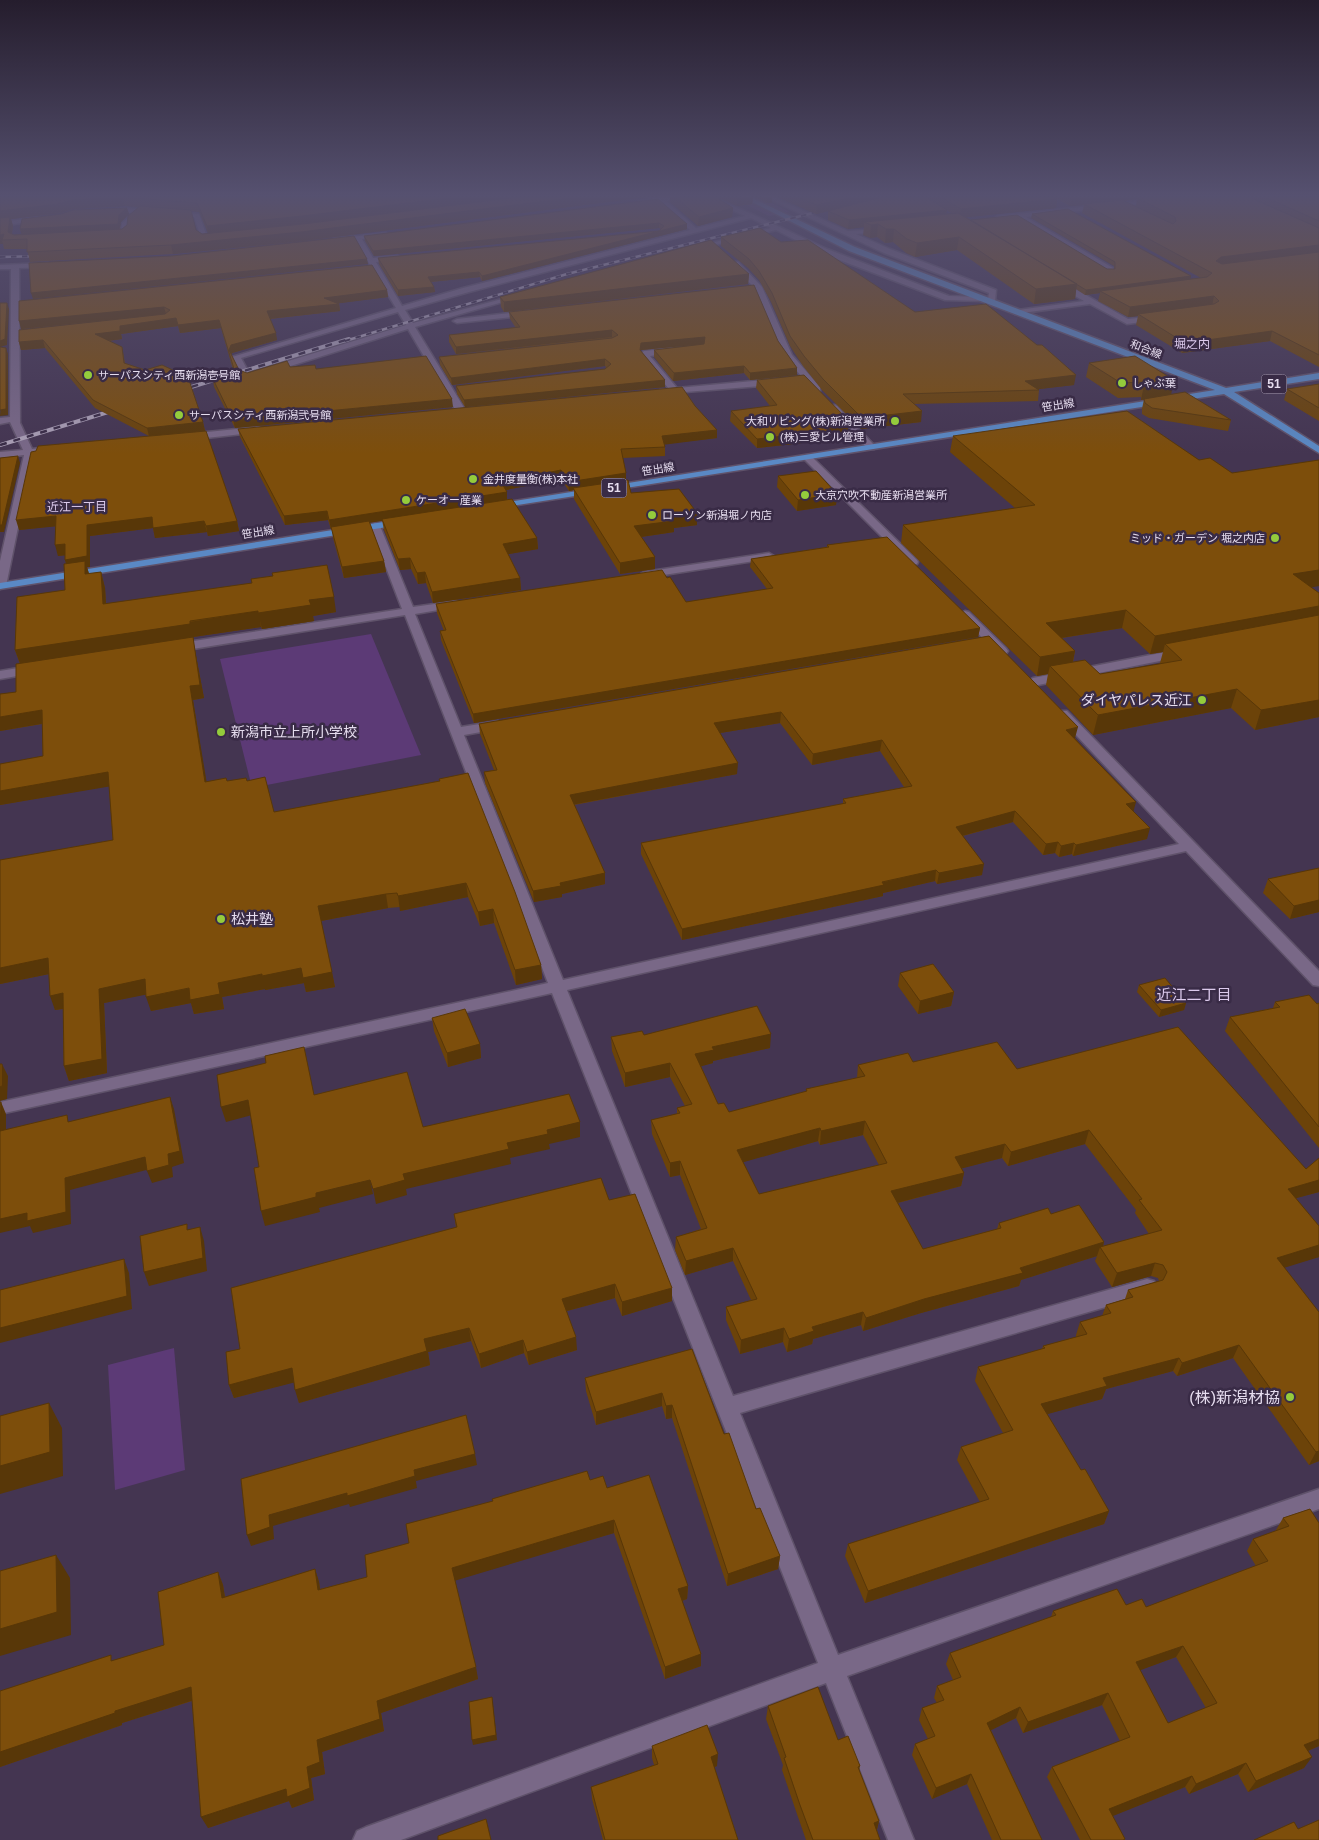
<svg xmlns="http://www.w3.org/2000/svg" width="1319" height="1840" viewBox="0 0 1319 1840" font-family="Helvetica,'Noto Sans JP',sans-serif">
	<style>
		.green { fill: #5c3a76 }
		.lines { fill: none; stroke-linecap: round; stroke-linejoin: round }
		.minor-casing { stroke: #5f526a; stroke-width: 3 }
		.major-casing { stroke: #5f526a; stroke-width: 3 }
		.minor { fill: #796887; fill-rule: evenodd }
		.major { fill: #5a89c5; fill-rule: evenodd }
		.rail-far1-casing { stroke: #aa9fb5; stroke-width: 2.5 }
		.rail-casing { stroke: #aa9fb5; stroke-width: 4 }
		.rail-far1 { stroke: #392b46; stroke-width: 2; stroke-dasharray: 5.5; stroke-linecap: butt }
		.rail { stroke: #392b46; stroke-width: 2.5; stroke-dasharray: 7; stroke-linecap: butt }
		.wall { fill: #6c4309; fill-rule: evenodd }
		.shaded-wall { fill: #583708 }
		.building { fill: #7d4e0b; stroke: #583708; fill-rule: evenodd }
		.poi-dot { fill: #94cc3c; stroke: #392b46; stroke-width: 2 }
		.labels { text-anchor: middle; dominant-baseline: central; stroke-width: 5; stroke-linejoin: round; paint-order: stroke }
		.far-street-label { font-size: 11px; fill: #e6ddef; stroke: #392b46 }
		.far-poi-label { font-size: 11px; fill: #e6ddef; stroke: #392b46; text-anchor: start }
		.far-neighbourhood-label { font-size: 12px; fill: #dccaec; stroke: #392b46 }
		.shield { fill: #392b46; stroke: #b2a8bc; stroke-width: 1 }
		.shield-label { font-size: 12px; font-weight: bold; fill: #e6ddef }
		.poi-label { font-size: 14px; fill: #e6ddef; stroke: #392b46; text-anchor: start }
		.neighbourhood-label { font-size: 15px; fill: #dccaec; stroke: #392b46 }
		.near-poi-label { font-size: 16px; fill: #e6ddef; stroke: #392b46; text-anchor: end }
	</style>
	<rect width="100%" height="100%" fill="#443551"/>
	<path class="green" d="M731,197H759L790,212L769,216Z
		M371,634L421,755L252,788L220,659Z
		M174,1348L185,1470L115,1490L108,1365Z"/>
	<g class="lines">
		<defs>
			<path id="minor" d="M660,197H682L666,201L696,228L745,216L703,197H711L754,215L827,249L949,296L984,297L988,299L989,293L884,253L765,197H773L848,231L885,229V231L883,232L856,234L890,249L996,290L995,302L991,304L987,302L988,299L984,301L945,300L821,253L776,230L695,250L691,248L771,228L751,218L469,292L405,310L413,323L520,294L524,296L415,327L466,411L464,413H458L456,411L408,329L246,380L242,377L232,357L396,308L355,240L335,242L333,241V239L386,233V235L362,239L373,258L398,256L402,258L398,260L376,262L402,306L463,288L690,230L659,202L640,204L637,202ZM398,312L406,325L249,373L241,358Z
				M1157,199L1160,201L1159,202L1026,217L1113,268V272H1110L1017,218L998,220L995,218L998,216Z
				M125,208L199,214L207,237L216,236L220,238L216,240H202L194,217L141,213L128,224L126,235H108V233L121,232L122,223L133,213H108L105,211Z
				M41,217L43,218V220L0,226V222Z
				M732,262H738L762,287L792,355L820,387V391H814L784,356L755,288L732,266Z
				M48,263L52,265L51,267L19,268L20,423L32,449L56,446L61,449L56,452L33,454L6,586L0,589V561L24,455L0,458V452L23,450L10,422L0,424V418L10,417L11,269H0V265Z
				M1057,282H1063L1128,319L1156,316L1160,318L1156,320L1127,324L1090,304L1015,314L1014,312L1018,310L1084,301L1057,286Z
				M529,311H532V315L457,323L453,321L457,319Z
				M673,348H676V352L650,356L677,388L775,379L779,382L775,385L660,394V390L669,389L640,354L644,351Z
				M834,405L837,406L874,445V449H868L831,410V406Z
				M257,427L260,428V432L188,440L183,437L188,434Z
				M808,455L811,456L917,560L918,562L917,564H909L803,458Z
				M375,523L380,526L413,607L456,601L462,604L456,607L415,614L461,727L498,721L504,725L498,729L464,735L563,980L1179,844L1059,717L1057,714L1059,711H1067L1319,971V986L1313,985L1186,851L567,990L733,1396L1147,1279L1154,1281L1157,1287L1154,1293L1147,1295L740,1413L838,1655L1319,1489V1509L847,1676L914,1840H888L826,1683L401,1840H353L357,1831L366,1827L818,1663L552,993L0,1114V1102L548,983L405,615L174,652L168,648L174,644L402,609L370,526Z
				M769,553L774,556L773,558L644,578L639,575L644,572Z
				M965,611L969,612L1006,648L1008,651L1006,654H998L961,616L959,614Z
				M1181,649L1185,650L1187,653L1185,656L1033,686L1027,682L1033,678Z
				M36,665L40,666L42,669L40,672L0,679V671Z"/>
			<path id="major" d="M742,197H750L855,247L1226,388L1319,373V379L1234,392L1319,446V453L1224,394L492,509L491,507L496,504L1215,390L849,251Z
				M402,519L406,520L407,522L406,524L0,589V583Z"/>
		</defs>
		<use href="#minor" class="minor-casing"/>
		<use href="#major" class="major-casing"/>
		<use href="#minor" class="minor"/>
		<use href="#major" class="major"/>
		<defs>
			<path id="rail-far1" d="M0,257L42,256
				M345,341L567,274L825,210"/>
			<path id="rail" d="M178,391L349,339
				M0,445L118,409"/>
		</defs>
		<use href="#rail-far1" class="rail-far1-casing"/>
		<use href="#rail" class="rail-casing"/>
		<use href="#rail-far1" class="rail-far1"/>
		<use href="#rail" class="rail"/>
	</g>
	<path class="wall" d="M0,197H646L303,241L173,254L30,262L27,249H4L3,244H0ZM125,206L138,207L127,225L122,229H120L121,222L129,214L127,208L20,229L22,234L14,235L12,234L13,226L11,219L61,213L73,209ZM191,211L199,212L208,233L202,234L196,230Z
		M670,197H753L752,204L737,206L721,199V200L733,208L732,217L698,226L670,202Z
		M754,197H772V203H767Z
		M777,197H1319V367L1270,341L1182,353L1136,325L1138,316L1128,317L1098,301L1100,293L1085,295L1076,289L1075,299L1034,304L957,250L915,257L906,253L893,242L885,243L877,237L870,238L863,235L864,227L848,229L828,220V211L816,214ZM1057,199L1070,206L1084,205L1082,213L1201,278L1190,279L1032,214L1031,218L1114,266V269H1107L971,220L966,217L1056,208ZM1137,199L1136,206L1124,201ZM947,210L949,212L952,213L946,214Z
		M658,199L687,229L482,281L480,277L431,282L434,287L435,292L398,296L379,264L378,258L659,231L661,229L659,228L374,256L365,241L364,236Z
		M721,237L781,242L915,312L1074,385L1038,389L1039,390L1038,401L914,404L921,422L861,429L822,390L803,366L790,346L771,302L759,280L748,268L721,246Z
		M749,274L748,284L504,312L501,307L500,297Z
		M387,290L388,297L339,303L340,311L270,319L277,340L232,353V355L239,370L247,373L290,367L316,369L453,407L235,428L214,387L213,379L234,373L221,328L180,333L178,326L121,334L122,339L109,341L122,347L125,363L203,422L205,431L237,521L239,531L208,536L207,532L155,538L153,528L90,536V567H87L89,574L101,572L105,588L106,604L336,612L313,616L314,621L262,629L261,627L193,637L194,640H193L204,698L193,700L206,782L247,781L274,812L439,781V779L541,965L542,979L516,985L494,923L480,926L468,897L400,911V907L388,908L321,921L335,987L306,992L304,983L265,990V989L222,997L224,1009L194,1014L191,1003L151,1011L146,994L104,1003L107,1073L69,1081L64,1066L63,1009L55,1010L49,974L0,984V860L113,840L109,786L0,805V764L43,756L42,724L0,731V694L16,692L20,664L15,650L65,590L66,564L65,555L58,556L55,526L19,530L149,436L95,408L45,348L21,350L19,342L160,315L21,329L19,301Z
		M509,312L778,341L797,368V375L750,380L744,373L673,381L654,357V350L704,344L641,350V351L665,380V387L465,407L457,394L456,386L605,369L606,367L605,366L452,385L440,365L439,357L612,338L456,354L449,342V335L516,328L510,319Z
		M1135,356L1171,394L1231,420L1228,431L1149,418L1142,414V409L1144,399L1141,400V397L1118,398L1086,377L1089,363Z
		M757,380L848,431L829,435L828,440L757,448L730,421L731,411L770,406L756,388Z
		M1319,384V421L1284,400L1287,389Z
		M695,406L717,430V438L664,444L665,447V456L623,458L626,480L631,493L697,513V525L674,528V532L641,537L655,557V569L620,574L574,499V490L569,491L561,479L506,490L507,500L537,538L538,549L508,554L520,578L521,590L433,603L426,583L418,584L411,569L400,570L384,530L382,520L369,522L384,561L386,572L344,578L333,538L332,528L331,529L328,520L285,525L240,437L238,429Z
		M953,436L1312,588L1319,593V717L1255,730L1231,708L1093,735L1046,685L1048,674L1037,676L901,543L903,525L1015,508L950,452ZM1122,628L1150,654L1163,652L1160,663L1161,664L1100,674L1073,662L1075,651L1062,638Z
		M778,476L837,494L836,505L797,511L777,487Z
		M827,545L980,628L978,637L474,723L441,640L440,631H444L437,613L436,604L667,578L686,602L767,589L750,567L751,559L827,547Z
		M989,636L1075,738L1133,811L1147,839L1073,856L1072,854L1059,857L1055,853L1043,855L1013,822L963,836L982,875L937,884L935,881L883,893V896L682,940L641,854V843L843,804V799L904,787L880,751L812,765L780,723L720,733L737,774L574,805L605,873V884L562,894V897L534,902L485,783L484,772L494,770L480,734L479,724Z
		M1319,868V912L1290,919L1263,893L1268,879Z
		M900,973L954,992L951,1006L918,1014L898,986Z
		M1139,985L1186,1003L1184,1010L1159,1017L1137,992Z
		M1275,1002L1319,1003V1148L1225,1031L1230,1017L1273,1008Z
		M432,1018L480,1044L481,1058L448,1067L434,1031Z
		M644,1035L770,1048L713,1061V1063L701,1066L718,1104L729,1112L806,1092V1089L857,1078L858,1065L913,1062L1017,1069L1306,1169L1319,1158V1192L1296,1198L1319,1226V1257L1284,1267L1319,1461L1309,1465L1233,1358L1177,1376L1173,1371L1106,1389L1102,1399L1047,1414L1081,1470L1109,1511L1104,1524L865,1603L845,1556L848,1544L980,1502L957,1460L961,1447L1003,1433L975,1381L978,1367L1042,1349L1043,1346L1076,1337V1335L1080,1322L1102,1316L1106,1305L1125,1299L1128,1290L1159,1281L1158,1278L1151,1276L1112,1287L1095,1261L1097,1256L1021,1280L1019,1286L921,1313L863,1331L861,1325L813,1339L812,1344L787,1352L783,1342L740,1354L726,1320V1307L751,1300L733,1261L685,1275L675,1250L676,1237L701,1229L680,1175L670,1177L652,1134L651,1120L677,1114V1108L685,1106L670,1077L625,1087L612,1051L611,1037ZM863,1135L879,1165L759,1194L743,1162L818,1141L820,1145ZM1085,1144L1136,1210L1135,1213L1149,1234L1103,1246L1104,1242L1051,1214L999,1223L997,1229L923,1249L898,1203L961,1186L964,1173L962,1168L1002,1158L1008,1166Z
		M609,1200L672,1301L622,1316L615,1298L567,1311L577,1350L529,1365L524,1353L481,1368L471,1341L428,1352L430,1365L299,1403L294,1382L234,1398L229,1385L240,1349L456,1228L454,1214Z
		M692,1349L724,1434L756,1509L780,1556L778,1569L727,1586L672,1418L666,1419L662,1406L596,1425L586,1391L585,1378Z
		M590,1480L607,1488L688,1586L687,1599L682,1601L701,1654V1666L665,1679L614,1533L455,1580L478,1679L381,1713L384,1731L322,1752L325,1774L311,1778L314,1800L292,1808L289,1801L208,1828L192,1701L122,1723V1725L0,1767V1691L114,1661L164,1645L218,1572L223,1585L225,1597L315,1569L319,1582L320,1589L367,1577L409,1543Z
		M1310,1509L1319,1746L1308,1751L1304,1768L1248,1792L1238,1774L1189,1794L1185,1787L1112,1816L1125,1839L1124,1840H1080L1047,1777L1052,1767L1120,1741L1102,1705L1023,1733L1016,1718L991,1730L1042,1840H992L967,1784L932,1799L912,1755L915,1744L928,1739L919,1720L922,1708L937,1703L934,1698L937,1686L953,1680L946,1664L950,1653L1051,1617L1053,1611L1126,1605L1146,1607L1256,1566L1247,1551L1253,1539L1277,1531L1276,1530L1283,1518ZM1176,1657L1206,1708L1168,1723L1140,1670Z
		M768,1706L838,1740L860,1766L859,1771L879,1821L877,1830L880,1840H806L798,1817L782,1770L783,1765L766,1719Z
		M652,1746L717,1766L714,1767L738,1840H603L592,1799L591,1787L654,1765L652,1758Z"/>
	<path class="shaded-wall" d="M123,197L125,206L73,209L61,213L11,219L13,226L10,241L8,232L0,220V211L71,200Z
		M457,197H527L208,235L207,226Z
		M578,197H646L303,241L173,254L171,245Z
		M737,197H753L752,204L737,206Z
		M767,197H772V203H767Z
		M852,197H889L816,214L817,205Z
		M1072,197H1163L1137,198V199L1070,206Z
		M1057,199L1056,208L959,218L961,209Z
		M127,208L129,214L121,222L119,230L22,236L20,229L119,215Z
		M733,208L732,217L698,226L699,217Z
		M947,210L945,219L878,224L877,237L870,238L871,225L864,222V227L848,229L849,220Z
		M659,223V228L374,256L373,251Z
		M687,224V229L482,281V276Z
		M886,229H894L893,242L885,243Z
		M4,234L2,240L3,244H0V235Z
		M959,237L957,250L915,257L917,243Z
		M1319,245V254L1213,271L1216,261L1221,257Z
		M367,259L368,264L33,299L31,293Z
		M479,272L480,277L429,282L428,277Z
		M749,274L748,284L504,312V302Z
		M1191,276L1190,281L1100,291V293L1085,295L1086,290Z
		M1077,284L1075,299L1034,304L1036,289Z
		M434,287L435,292L398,296V290Z
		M387,290L388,297L326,305L339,304L340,311L268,319L267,311L324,298Z
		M1214,296L1212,306L1138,314V316L1128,317L1130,307Z
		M7,303L9,309L7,345L0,347V341Z
		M164,307L166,314L21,329L19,321Z
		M176,318L178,326L121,334L122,339L97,342L95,334L120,326Z
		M219,320L221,328L180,333L178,325Z
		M612,330V337L456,354V347Z
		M1272,331L1270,341L1182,353L1185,343Z
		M276,333L277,340L232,353L231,357L229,350L231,345Z
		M705,337V344L641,350L640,357V350L641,343Z
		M43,340L45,348L21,350L19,342Z
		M6,348L8,354V415L0,416Z
		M605,359V366L452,385L451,378Z
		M744,366V373L673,381L674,373Z
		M797,368V375L750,380V373Z
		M1076,375L1074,385L1023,391L1025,381Z
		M665,380V387L465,407L464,400Z
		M1174,380L1171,395L1141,400L1144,385Z
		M452,399L453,407L235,428L233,420Z
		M922,411L921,422L861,429L862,418Z
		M849,421L848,431L829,435L828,440L757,448V439Z
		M203,422L205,431L149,436L147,428Z
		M717,430V438L662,445V436Z
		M18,456L20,463L4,532H0V525Z
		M561,470V479L501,491V482Z
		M626,473V482L573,488L574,490L569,491L568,482Z
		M507,492V501L331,529L329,520Z
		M837,494L836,505L797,511L798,500Z
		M327,511L328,520L285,525L284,516Z
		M697,513V525L674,528V532L634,538V526L671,517Z
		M56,516L59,526L19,530L16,520Z
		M152,517L204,521L207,532L155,538L153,528L90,536V567H87L90,577L85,574L68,570L65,560L87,525Z
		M237,521L239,531L208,536L206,526Z
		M537,538L538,549L503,555V544Z
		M65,544L68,555L58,556L55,545Z
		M655,557V569L620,574V563Z
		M410,558L411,569L400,570L398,559Z
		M384,561L386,572L344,578L342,567Z
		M1319,570V586L1287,592L1293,574Z
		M101,572L105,588L107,620L103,604Z
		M425,572L426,583L418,584L417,573Z
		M520,578L521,590L433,603L432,592Z
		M334,597L336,612L313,616L314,621L262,629L258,613L309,600Z
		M1319,606V623L1165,644L1163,652L1150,654L1155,636Z
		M1126,610L1122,628L1042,641L1046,623Z
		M258,611L261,627L193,637L194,640H193L204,698L193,700L209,796L205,782L190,686L21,666L15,650Z
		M980,628L978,637L474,723L473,714Z
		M1075,651L1071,669L1050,666L1048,674L1037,676L1040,657Z
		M1237,689L1231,708L1093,735L1098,715Z
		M1319,700V717L1255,730L1261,710Z
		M42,710L46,723L0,731V717Z
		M781,712L780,723L714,734V723Z
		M1078,727L1075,738L1064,740L1066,730Z
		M882,740L880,751L812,765L813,754Z
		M738,763L737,774L571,805L570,795Z
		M108,772L112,786L0,805V791Z
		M1136,802L1133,813L1126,804Z
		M1015,811L1013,822L954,838L956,827Z
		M1150,828L1147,839L1073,856L1076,845Z
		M1058,842L1055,853L1043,855L1046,844Z
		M1074,843L1072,854L1059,857L1061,846Z
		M984,864L982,875L937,884L939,873Z
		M936,870L935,881L883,893V896L682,940V929Z
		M605,873V884L562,894V897L534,902L533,891L560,883Z
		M466,883L468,897L400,911L398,896Z
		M386,894L388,908L321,921L318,906Z
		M1319,900V912L1290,919L1294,906Z
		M493,909L494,923L480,926L478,912Z
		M48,958L54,973L0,984V968Z
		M541,965L542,979L516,985L515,970Z
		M301,968L332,972L335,987L306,992L304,983L265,990V989L222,997L224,1009L194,1014L191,1003L151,1011L146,997L262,974Z
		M145,979L149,994L104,1003L107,1073L69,1081L64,1066L99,989Z
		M954,992L951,1006L918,1014L920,1001Z
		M63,993L68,1008L55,1010L50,996Z
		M1186,1003L1184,1010L1159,1017L1161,1010Z
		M771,1034L770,1048L713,1061V1063L695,1068V1054L712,1047Z
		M480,1044L481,1058L448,1067L447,1053Z
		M670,1063V1077L625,1087V1073Z
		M2,1064L8,1076L7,1099L0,1101V1087Z
		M170,1097L174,1109L184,1163L172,1167L173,1177L152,1183L147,1171L168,1154Z
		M248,1100L252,1115L226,1122L221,1107Z
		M1,1102L6,1114V1143L0,1131Z
		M865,1121L863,1135L820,1145L821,1131Z
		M580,1122V1137L549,1144L550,1149L510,1158L511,1164L406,1189L407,1195L376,1204L373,1189L403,1174L507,1143L547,1130Z
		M820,1128L818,1141L737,1164V1150Z
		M1089,1130L1085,1144L1008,1166L1011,1152Z
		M1005,1144L1002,1158L952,1171L955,1157Z
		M145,1157L150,1169L70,1190L71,1224L33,1233L30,1226L0,1233V1219L65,1178Z
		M680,1161V1175L670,1177V1163Z
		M964,1173L961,1186L889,1205L891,1191Z
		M370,1180L373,1194L319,1208L320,1212L265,1226L261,1211L316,1193Z
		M1319,1180V1192L1282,1202L1288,1189Z
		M200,1227L204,1241L207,1271L149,1286L144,1272Z
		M1104,1242L1102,1250L1100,1247L1097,1256L1021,1280L1019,1286L921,1313L863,1331L866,1318L1020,1268Z
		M1319,1245V1257L1271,1272L1277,1258Z
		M733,1248V1261L685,1275L686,1261Z
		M124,1259L129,1273L132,1309L0,1343V1328Z
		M1155,1263L1151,1276L1112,1287L1117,1273Z
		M615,1284V1298L563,1312L562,1299Z
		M672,1288V1301L622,1316V1302Z
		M863,1312L861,1325L813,1339L812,1344L787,1352L789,1339L812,1327Z
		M469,1328L471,1341L428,1352L430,1365L299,1403L295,1390L424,1339Z
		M784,1328L783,1342L740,1354L741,1340Z
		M576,1337L577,1350L529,1365L527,1352Z
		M523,1340L524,1353L481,1368L479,1354Z
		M1239,1345L1233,1358L1177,1376L1182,1363Z
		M1179,1358L1173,1371L1106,1389L1102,1399L1037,1417L1041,1404L1103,1378Z
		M292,1368L296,1382L234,1398L229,1385Z
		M662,1393V1406L596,1425V1412Z
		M49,1403L62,1428L63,1476L0,1494V1466Z
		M672,1405V1418L666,1419V1406Z
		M1319,1451V1461L1309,1465L1316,1452Z
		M475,1454L477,1465L416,1481L414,1470Z
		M415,1476L417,1488L350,1507L349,1504L273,1526L274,1539L251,1546L247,1535L269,1515L347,1493Z
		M1109,1511L1104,1524L865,1603L868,1591Z
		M614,1520V1533L454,1581L452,1568Z
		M56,1555L70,1578L71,1635L0,1656V1629Z
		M780,1556L778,1569L727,1586L728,1574Z
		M315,1569L319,1582L322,1603L318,1590Z
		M218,1572L223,1585L227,1611L222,1598Z
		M688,1586L687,1599L678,1602V1589Z
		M1183,1646L1176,1657L1130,1674L1136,1662Z
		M701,1654V1666L665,1679V1667Z
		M476,1667L478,1679L381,1713L384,1731L322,1752L325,1774L311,1778L314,1800L292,1808L289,1801L208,1828L201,1817L286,1789L307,1767L317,1740L377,1701Z
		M191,1687L197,1699L122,1723V1725L0,1767V1752L115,1711Z
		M1108,1693L1102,1705L1023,1733L1028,1722Z
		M492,1697L497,1740L473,1745L472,1740Z
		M1020,1707L1016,1718L983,1734L987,1723Z
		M1319,1739V1746L1296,1756L1304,1745Z
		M718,1754L717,1766L710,1769L711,1757Z
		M1312,1757L1304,1768L1248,1792L1256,1781Z
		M1246,1763L1238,1774L1189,1794L1196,1784Z
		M971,1774L967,1784L932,1799L936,1788Z
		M1192,1776L1185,1787L1103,1820L1109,1809Z
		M879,1821L876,1833L874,1823Z"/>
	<path class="building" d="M0,197H457L302,216L207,226L197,203L123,197L71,200L58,204L0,211Z
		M518,197H578L301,232L171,245L27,252V239L2,240L4,234L0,235V218L10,217L8,232L14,235L122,229L127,225L128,216L140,206L191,210L196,230L202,234L303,224Z
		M675,197H718L721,198L719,199L733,208L699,217Z
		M798,197H852L817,205Z
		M882,197H926L947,210L849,220L828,211Z
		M941,197H1054L1057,199L961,209Z
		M1153,197H1249L1319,228V245L1221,257L1216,261L1222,264L1319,252V355L1272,331L1185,343L1138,314L1214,304L1219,301L1214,296L1130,307L1100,291L1207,277L1212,273L1084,204L1122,200L1173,224L1176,221L1175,217L1137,198Z
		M1265,197H1319V221Z
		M658,199L687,224L482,276L479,272L428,277L434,287L398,290L378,258L659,231L664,226L659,223L373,251L364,236Z
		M127,208L119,215L118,224L20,229L22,219L61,214L73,210Z
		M1068,209L1191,276L1086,290L971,220L1017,215L1107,269H1115V262L1032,214Z
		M958,213L1077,284L1036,289L959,237L917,243L907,239L894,229H886L878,224L871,225L864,222Z
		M760,228L781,242L808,240L915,312L986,304L1037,345H1042L1076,375L1025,381L1039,390L903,394L922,411L862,418L823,379L804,356L790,336L772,293L759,271L749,259L721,237Z
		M354,236L367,259L31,293L29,263L172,256Z
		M711,240L749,274L504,302L500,297Z
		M372,265L387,290L324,298L339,304L267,311L276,333L231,345L229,350L239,370L247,373L287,361L290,367L315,365L316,369L426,356L452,399L233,420L213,379L235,372L219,320L178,325L176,318L120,326V331L95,334L122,347L124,363L145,370L162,365L188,377L203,422L147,428L93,400L43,340L19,342V330L165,314L170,310L164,307L19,321V301Z
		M754,285L778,341L797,368L750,373L744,366L674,373L654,350L704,344L705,337L641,343L640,350L665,380L464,400L456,386L605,369L611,364L605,359L451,378L439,357L612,338L618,335L612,330L456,347L449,335L520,327L509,312Z
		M0,303H7L5,339L0,341Z
		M0,347L6,348V409L0,410Z
		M1135,356L1174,380L1144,385V382L1121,383L1089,363Z
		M804,375L849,421L825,427L829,431L757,439L731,411L777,405L757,380Z
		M1319,384V408L1287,389Z
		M682,387L695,406L717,430L662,436L665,447L621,449L626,473L568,482L561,470L501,482L507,492L329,520L327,511L284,516L238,429Z
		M1185,392L1231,420L1152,408L1145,403L1144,399Z
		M1127,411L1199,460L1210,458L1232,473L1319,460V570L1293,574L1319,593V606L1155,636L1126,610L1046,623L1075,651L1040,657L903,525L1035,505L953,436Z
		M206,431L237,521L206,526L204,521L153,528L152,517L87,525V556L65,560V544L55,545L56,516L16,520L31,452L36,451L38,446Z
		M18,456L2,525H0V458Z
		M816,471L837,494L798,500L778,476Z
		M628,480L631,493L679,489L697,513L671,517L674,521L634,526L655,557L620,563L573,488Z
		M512,499L537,538L503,544L520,578L432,592L425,572L417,573L410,558L398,559L382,519Z
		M369,521L384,561L342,567L331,527Z
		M887,537L980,628L473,714L440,631L446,630L436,604L662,570L667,578L670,577L686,602L773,588L751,559L829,547L827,545Z
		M85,561V574L101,572L103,604L252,583L251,579L273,576L272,573L327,565L334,597L309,600L311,605L258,613V611L190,621V624L15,650L17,597L65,590L64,564Z
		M1319,615V700L1261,710L1237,689L1098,715L1050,666L1085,660L1100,674L1182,660L1165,644Z
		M989,636L1078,727L1066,730L1136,802L1126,804L1150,828L1076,845L1074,843L1061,846L1058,842L1046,844L1015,811L956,827L984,864L939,873L936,870L882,882L884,885L682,929L641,843L846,803L843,799L912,786L882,740L813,754L781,712L714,723L738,763L570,795L605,873L560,883L561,886L533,891L484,772L497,770L479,724Z
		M193,637L200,685L190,686L205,782L226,778L227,781L246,778L247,781L265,777L274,812L440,781L439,779L468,773L515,892L541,965L515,970L493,909L478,912L466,883L398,896L397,893L386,894L318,906L332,972L303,978L301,968L262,976V974L218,983L220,994L190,1000L189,988L146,997L145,979L99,989L102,1059L64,1066L63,993L50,996L48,958L0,968V860L113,840L108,772L0,791V764L43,756L42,710L0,717V694L16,692V664Z
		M1319,868V900L1294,906L1268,879Z
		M933,964L954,992L920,1001L900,973Z
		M1165,978L1186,1003L1161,1010L1139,985Z
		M1309,995L1317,1004L1319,1003V1127L1230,1017L1280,1007L1275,1002Z
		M757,1006L771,1034L712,1047L714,1050L695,1054L718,1104L724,1103L729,1112L807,1091L806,1089L865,1076L858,1065L908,1053L913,1062L997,1042L1017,1069L1178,1027L1306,1169L1319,1158V1180L1288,1189L1319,1226V1245L1277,1258L1319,1312V1451L1316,1452L1239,1345L1182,1363L1179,1358L1103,1378L1107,1386L1041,1404L1081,1470L1085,1469L1109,1511L868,1591L848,1544L989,1499L961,1447L1013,1430L978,1367L1045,1348L1043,1346L1087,1334L1080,1322L1111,1313L1106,1305L1133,1297L1128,1290L1163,1280L1167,1272L1163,1265L1155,1263L1117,1273L1100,1247L1162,1230L1139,1200L1142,1199L1089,1130L1011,1152L1005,1144L955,1157L964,1173L891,1191L923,1249L1001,1228L999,1223L1048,1208L1051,1214L1079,1205L1104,1242L1020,1268L1023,1273L924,1299L866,1318L863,1312L812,1327L814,1331L789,1339L784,1328L741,1340L726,1307L757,1299L733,1248L686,1261L676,1237L707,1228L680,1161L670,1163L651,1120L680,1113L677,1108L692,1104L670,1063L625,1073L611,1037L642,1031L644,1035ZM865,1121L887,1163L759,1194L737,1150L820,1128L821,1131Z
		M465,1009L480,1044L447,1053L432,1018Z
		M304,1047L314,1095L407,1072L423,1127L569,1094L580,1122L547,1130L548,1134L507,1143L509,1149L403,1174L405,1180L373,1189L370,1180L316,1193V1197L261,1211L254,1168L259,1167L248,1100L221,1107L217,1075L266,1063L265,1056Z
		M0,1064H2V1086L0,1087Z
		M170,1097L180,1151L168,1154L169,1165L147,1171L145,1157L65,1178L66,1212L27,1221V1213L0,1219V1102H1L0,1131L67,1115L68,1122Z
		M601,1178L609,1200L635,1194L672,1288L622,1302L615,1284L562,1299L576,1337L527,1352L523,1340L479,1354L469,1328L424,1339L427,1351L295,1390L292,1368L229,1385L226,1352L240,1349L231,1288L457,1227L454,1214Z
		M187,1224V1230L200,1227L203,1258L144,1272L140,1236Z
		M124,1259L127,1296L0,1328V1290Z
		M692,1349L724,1434L729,1433L756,1509L760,1508L780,1556L728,1574L672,1405L666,1406L662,1393L596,1412L585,1378Z
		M49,1403L50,1452L0,1466V1416Z
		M466,1415L475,1454L414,1470L415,1476L347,1496V1493L269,1515L270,1527L247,1535L241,1479Z
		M587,1471L590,1480L603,1476L607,1488L649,1475L688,1586L678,1589L701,1654L665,1667L614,1520L452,1568L476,1667L377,1701L380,1719L317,1740L320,1762L307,1767L310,1788L287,1797L286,1789L201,1817L191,1687L115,1711V1713L0,1752V1691L111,1655V1661L164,1645L158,1592L218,1572L222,1598L315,1569L318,1590L367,1577L365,1555L409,1543L406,1524L493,1501L492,1499Z
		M1310,1509L1319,1523V1739L1304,1745L1312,1757L1256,1781L1246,1763L1196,1784L1192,1776L1109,1809L1125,1839L1123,1840H1091L1052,1767L1130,1737L1108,1693L1028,1722L1020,1707L987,1723L1042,1840H1001L971,1774L936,1788L915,1744L935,1736L922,1708L944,1700L937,1686L961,1677L950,1653L1056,1615L1053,1611L1117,1589L1126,1605L1142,1599L1146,1607L1268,1561L1253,1539L1289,1526L1283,1518ZM1183,1646L1217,1703L1168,1723L1136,1662Z
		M56,1555L57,1612L0,1629V1571Z
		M818,1687L838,1740L848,1736L860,1766L858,1767L879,1821L874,1823L880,1840H813L800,1805L784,1758L786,1757L768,1706Z
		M492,1697L496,1735L472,1740L469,1702Z
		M707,1725L718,1754L711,1757L738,1840H605L591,1787L658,1764L652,1746Z
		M486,1819L491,1840H438V1836Z
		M1319,1820V1840H1254L1294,1822L1298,1829Z"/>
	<linearGradient id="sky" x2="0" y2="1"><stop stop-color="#251d2d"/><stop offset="0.43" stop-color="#565170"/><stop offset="1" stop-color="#565170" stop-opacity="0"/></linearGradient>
	<rect width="1319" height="454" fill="url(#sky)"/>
	<g class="poi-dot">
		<circle cx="88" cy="375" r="5"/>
		<circle cx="1122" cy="383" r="5"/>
		<circle cx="179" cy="415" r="5"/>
		<circle cx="895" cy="421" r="5"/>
		<circle cx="770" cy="437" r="5"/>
		<circle cx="473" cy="479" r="5"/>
		<circle cx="805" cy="495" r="5"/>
		<circle cx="406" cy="500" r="5"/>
		<circle cx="652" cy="515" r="5"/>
		<circle cx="1275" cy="538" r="5"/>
		<circle cx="1202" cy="700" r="5"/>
		<circle cx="221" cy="732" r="5"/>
		<circle cx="221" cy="919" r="5"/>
		<circle cx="1290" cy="1397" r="5"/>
	</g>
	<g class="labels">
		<g class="far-street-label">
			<text transform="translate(1146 349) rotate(21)">和合線</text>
			<text transform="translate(1058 405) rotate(-9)">笹出線</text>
			<text transform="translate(658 469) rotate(-9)">笹出線</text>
			<text transform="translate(258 532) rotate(-9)">笹出線</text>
		</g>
		<g class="far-poi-label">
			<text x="98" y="375">サーパスシティ西新潟壱号館</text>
			<text x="1132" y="383">しゃぶ葉</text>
			<text x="189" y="415">サーパスシティ西新潟弐号館</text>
			<text x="885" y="421" text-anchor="end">大和リビング(株)新潟営業所</text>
			<text x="780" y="437">(株)三愛ビル管理</text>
			<text x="483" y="479">金井度量衡(株)本社</text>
			<text x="815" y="495">大京穴吹不動産新潟営業所</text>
			<text x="416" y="500">ケーオー産業</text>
			<text x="662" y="515">ローソン新潟堀ノ内店</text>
			<text x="1265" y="538" text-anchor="end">ミッド・ガーデン 堀之内店</text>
		</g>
		<g class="far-neighbourhood-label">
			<text x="1192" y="344">堀之内</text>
			<text x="77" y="507">近江一丁目</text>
		</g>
		<g class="shield">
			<rect x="1261.5" y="374.5" width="25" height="19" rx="4"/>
			<rect x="601.5" y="478.5" width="25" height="19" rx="4"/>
		</g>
		<g class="shield-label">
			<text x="1274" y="384">51</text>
			<text x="614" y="488">51</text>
		</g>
		<g class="poi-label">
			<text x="1192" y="700" text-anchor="end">ダイヤパレス近江</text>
			<text x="231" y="732">新潟市立上所小学校</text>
			<text x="231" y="919">松井塾</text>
		</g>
		<g class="neighbourhood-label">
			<text x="1194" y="994">近江二丁目</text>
		</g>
		<g class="near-poi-label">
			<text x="1280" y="1397">(株)新潟材協</text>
		</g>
	</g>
</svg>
